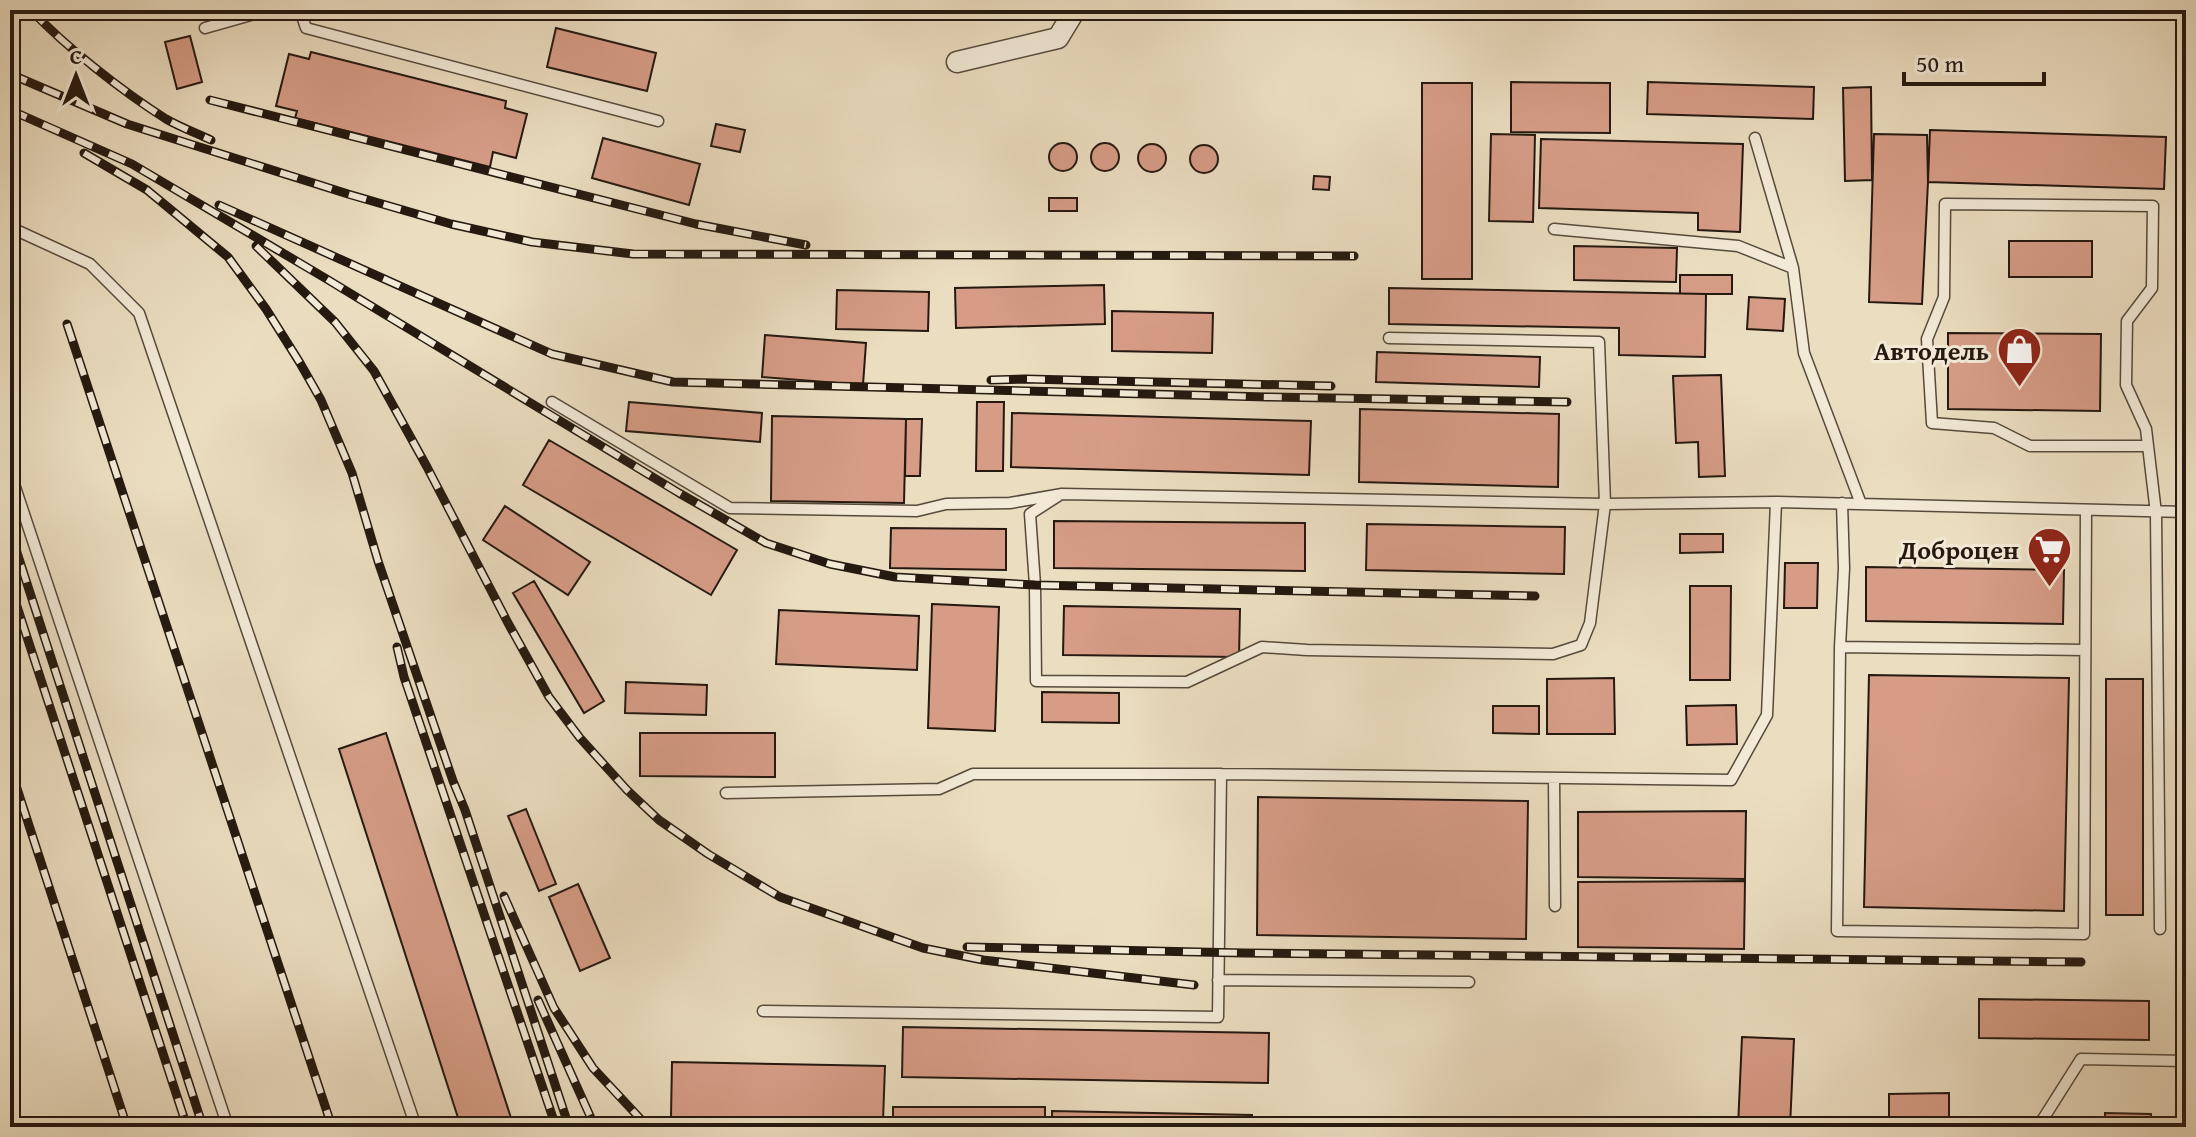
<svg xmlns="http://www.w3.org/2000/svg" width="2196" height="1137" viewBox="0 0 2196 1137" font-family="'Gentium Book Plus',serif">
	<style>
		.building { fill: #d69c86; stroke: #251910; stroke-width: 2 }
		.lines { fill: none; stroke-linecap: round; stroke-linejoin: round }
		.lane-casing { stroke: #564a3c; stroke-width: 13 }
		.street-casing { stroke: #564a3c; stroke-width: 23 }
		.lane { stroke: #f2e9d6; stroke-width: 10 }
		.street { stroke: #f2e9d6; stroke-width: 20 }
		.rail-casing { stroke: #251910; stroke-width: 9 }
		.rail { stroke: #f2e9d6; stroke-width: 6; stroke-dasharray: 18; stroke-linecap: butt }
		.labels { text-anchor: middle; dominant-baseline: central; stroke-width: 6; stroke-linejoin: round; paint-order: stroke }
		.poi-label { font-size: 26px; font-weight: bold; fill: #251910; stroke: #f2e9d6; text-anchor: end }
	</style>
	<rect width="100%" height="100%" fill="#ebddc0"/>
	<filter id="stains"><feTurbulence type="fractalNoise" baseFrequency=".0025" numOctaves="4"/><feColorMatrix values="0 0 0 0 .2 0 0 0 0 .09 0 0 0 0 .02 0 0 0 .5 -.17"/></filter>
	<radialGradient id="worn" r=".72"><stop offset=".6" stop-color="#630" stop-opacity="0"/><stop offset="1" stop-color="#630" stop-opacity=".3"/></radialGradient>
	<path class="building" d="M556,28L656,53L647,91L547,67Z
		M190,36L202,82L177,89L165,42Z
		M311,52L506,101L505,108L527,114L516,158L493,152L490,167L295,118L297,111L276,106L289,54L309,59Z
		M1511,82L1610,83V133L1511,132Z
		M1648,82L1814,87L1813,119L1647,114Z
		M1422,83H1472V279H1422Z
		M1871,87L1872,180L1845,181L1843,88Z
		M716,124L745,130L740,152L711,146Z
		M1930,130L2166,137L2164,189L1928,182Z
		M1491,134L1535,135L1533,222L1489,221Z
		M1874,134L1927,135L1928,182L1922,304L1869,302Z
		M603,138L700,164L689,205L592,178Z
		M1541,139L1743,144L1740,232L1698,230V213L1539,208Z
		M1049 157a14 14 0 1 1 28 0a14 14 0 1 1-28 0Z
		M1091 157a14 14 0 1 1 28 0a14 14 0 1 1-28 0Z
		M1138 158a14 14 0 1 1 28 0a14 14 0 1 1-28 0Z
		M1190 159a14 14 0 1 1 28 0a14 14 0 1 1-28 0Z
		M1314,176L1330,177L1329,190L1313,189Z
		M1049,198H1077V211H1049Z
		M2009,241H2092V277H2009Z
		M1574,246L1677,248L1676,282L1574,280Z
		M1680,275H1732V294H1680Z
		M1104,285L1105,324L956,328L955,288Z
		M1389,288L1706,294L1705,357L1619,355V328L1389,324Z
		M837,290L929,292L928,331L836,329Z
		M1749,297L1785,299L1783,331L1747,329Z
		M1112,311L1213,313L1212,353L1112,351Z
		M1948,333L2101,334L2100,411L1948,409Z
		M765,335L866,343L863,385L762,377Z
		M1377,352L1540,357L1539,387L1376,382Z
		M1721,375L1725,476L1699,477L1698,442L1676,443L1673,376Z
		M629,402L762,413L760,442L626,431Z
		M977,402H1004L1003,471H976Z
		M1360,409L1559,414L1558,487L1359,482Z
		M1012,413L1311,421L1309,475L1011,467Z
		M772,416L906,419L904,503L771,501Z
		M906,419H922L920,476H905Z
		M549,440L737,550L711,595L523,485Z
		M505,506L590,562L568,595L483,540Z
		M1054,521L1305,523V571L1054,568Z
		M1367,524L1565,527L1564,574L1366,570Z
		M891,528L1006,529V570L890,568Z
		M1680,534H1723V552L1680,553Z
		M1785,563H1818L1817,608H1784Z
		M1866,567L2064,570L2063,624L1866,621Z
		M534,581L604,701L584,713L513,593Z
		M1690,586H1731L1730,680H1690Z
		M932,604L999,607L995,731L928,728Z
		M1064,606L1240,609L1239,657L1063,655Z
		M779,610L919,616L917,670L776,664Z
		M1869,675L2069,678L2064,911L1864,907Z
		M1614,678L1615,734H1547V679Z
		M2106,679H2143V915H2106Z
		M626,682L707,685L706,715L625,713Z
		M1042,692L1119,693V723L1042,722Z
		M1736,705L1737,744L1687,745L1686,706Z
		M1493,706H1539V734L1493,733Z
		M386,733L512,1121L494,1127H461L339,749Z
		M640,733H775V777L640,776Z
		M1258,797L1528,801L1526,939L1257,935Z
		M526,809L556,884L539,891L508,816Z
		M1746,811L1745,879L1578,877V812Z
		M1745,881L1744,949L1578,947V882Z
		M578,884L610,958L580,971L549,897Z
		M1979,999L2149,1001V1040L1979,1038Z
		M903,1027L1269,1033L1268,1083L902,1077Z
		M1742,1037L1794,1039L1790,1127H1738Z
		M672,1062L885,1066L883,1121L671,1117Z
		M1949,1093V1127H1889V1094Z
		M893,1107H1045V1127H893Z
		M1052,1111L1252,1115V1127H1052Z
		M2105,1113L2151,1114L2150,1127H2105Z"/>
	<g class="lines">
		<defs>
			<path id="lane" d="M300,10L306,28L658,121
				M205,28L268,10
				M1755,138L1793,268
				M1554,229L1738,246L1793,268L1804,353L1861,504
				M10,232L16,230L90,264L139,313L416,1127
				M552,402L730,508L917,511L946,504L1010,503L1062,494L1605,504L1599,342L1389,338
				M2148,446H2030L1994,428L1932,423L1927,339L1944,297L1945,204L2153,206L2152,288L2127,321L2126,385L2146,429L2156,513L2160,929
				M10,472L228,1127
				M1058,496L1030,514L1035,585L1036,681L1187,682L1262,647L1307,650L1553,654L1581,645L1590,623L1605,504L1776,502
				M1840,647L1844,568L1842,503
				M2084,650L1840,647L1837,931L2084,934L2086,510
				M1554,778L1555,906
				M726,793L939,789L973,774H1221L1731,780L1767,715L1776,502L2186,512
				M1218,980L1469,982
				M763,1011L1218,1017L1221,774
				M2038,1127L2081,1059L2186,1061"/>
			<path id="street" d="M957,62L1058,38L1075,10"/>
		</defs>
		<use href="#lane" class="lane-casing"/>
		<use href="#street" class="street-casing"/>
		<use href="#lane" class="lane"/>
		<use href="#street" class="street"/>
		<defs>
			<path id="rail" d="M31,10C67,48 122,91 166,119C180,127 196,133 211,140
				M10,74L127,124L348,194L451,224L532,242L633,254L1354,256
				M210,100L696,224L806,245
				M10,110L132,164L325,278L679,493L766,543L830,564L895,577L1035,585L1535,596
				M84,153L147,190L228,257L266,309L300,363L321,400L352,473L378,561L453,781L465,810L569,1127
				M219,205L552,354L673,382L1268,397L1567,402
				M256,246L335,322L374,371L427,467L508,623L549,697L580,738L627,790L659,820L708,854L780,897L923,948L983,960L1194,985
				M67,324L332,1127
				M991,380L1026,379L1331,386
				M10,531L203,1127
				M10,585L187,1127
				M397,647L404,677L556,1127
				M10,767L127,1127
				M504,896L554,1008L593,1068L648,1127
				M967,947L1244,953L2081,962
				M538,1000L595,1127
				M507,1123L508,1127"/>
		</defs>
		<use href="#rail" class="rail-casing"/>
		<use href="#rail" class="rail"/>
	</g>
	<defs>
		<symbol id="shop-pin" viewBox="-11 -11 22 30"><path d="M0 17L-7.5 6A9.5 9.5 0 1 1 7.5 6Z" fill="#8f2418" stroke="#f2e9d6"/><path d="M-5-2.5h2.3a2.7 3.5 0 0 1 5.4 0H5L5.5 6h-11ZM-1.5-2.5h3a1.5 2.3 0 0 0-3 0Z" fill="#fff"/></symbol>
		<symbol id="supermarket-pin" viewBox="-11 -11 22 30"><path d="M0 17L-7.5 6A9.5 9.5 0 1 1 7.5 6Z" fill="#8f2418" stroke="#f2e9d6"/><path d="M-6-5.5h2.5l.6 2H6L4.5 2H-2.5L-4.4-4H-6ZM-1.5 3.2a1.3 1.3 0 1 0 .1 0ZM3 3.2a1.3 1.3 0 1 0 .1 0Z" fill="#fff"/></symbol>
	</defs>
	<g fill-rule="evenodd">
		<use href="#shop-pin" x="1994" y="324" width="51" height="69"/>
		<use href="#supermarket-pin" x="2024" y="524" width="51" height="69"/>
	</g>
	<g class="labels">
		<g class="poi-label">
			<text x="1989" y="350">Автодель</text>
			<text x="2019" y="549">Доброцен</text>
		</g>
	</g>
	<rect width="2196" height="1137" fill="none" stroke="#ebddc0" stroke-width="40"/>
	<rect x="12" y="12" width="2172" height="1113" fill="none" stroke="#251910" stroke-width="4"/>
	<rect x="20" y="20" width="2156" height="1097" fill="none" stroke="#251910" stroke-width="2"/>
	<g transform="translate(76 76)" stroke="#f2e9d6" stroke-width="6" paint-order="stroke">
	<path d="M0-6L14 30L0 20L-14 30Z" fill="#251910"/>
	<text y="-12" font-size="22" font-weight="bold" text-anchor="middle" fill="#251910">С</text>
	</g>
	<path d="M1904 72v12h140v-12" fill="none" stroke="#251910" stroke-width="4"/>
	<text x="1916" y="72" font-size="24" fill="#251910" stroke="#f2e9d6" stroke-width="6" paint-order="stroke">50 m</text>
	<rect width="100%" height="100%" filter="url(#stains)"/>
	<rect width="100%" height="100%" fill="url(#worn)"/>
</svg>
